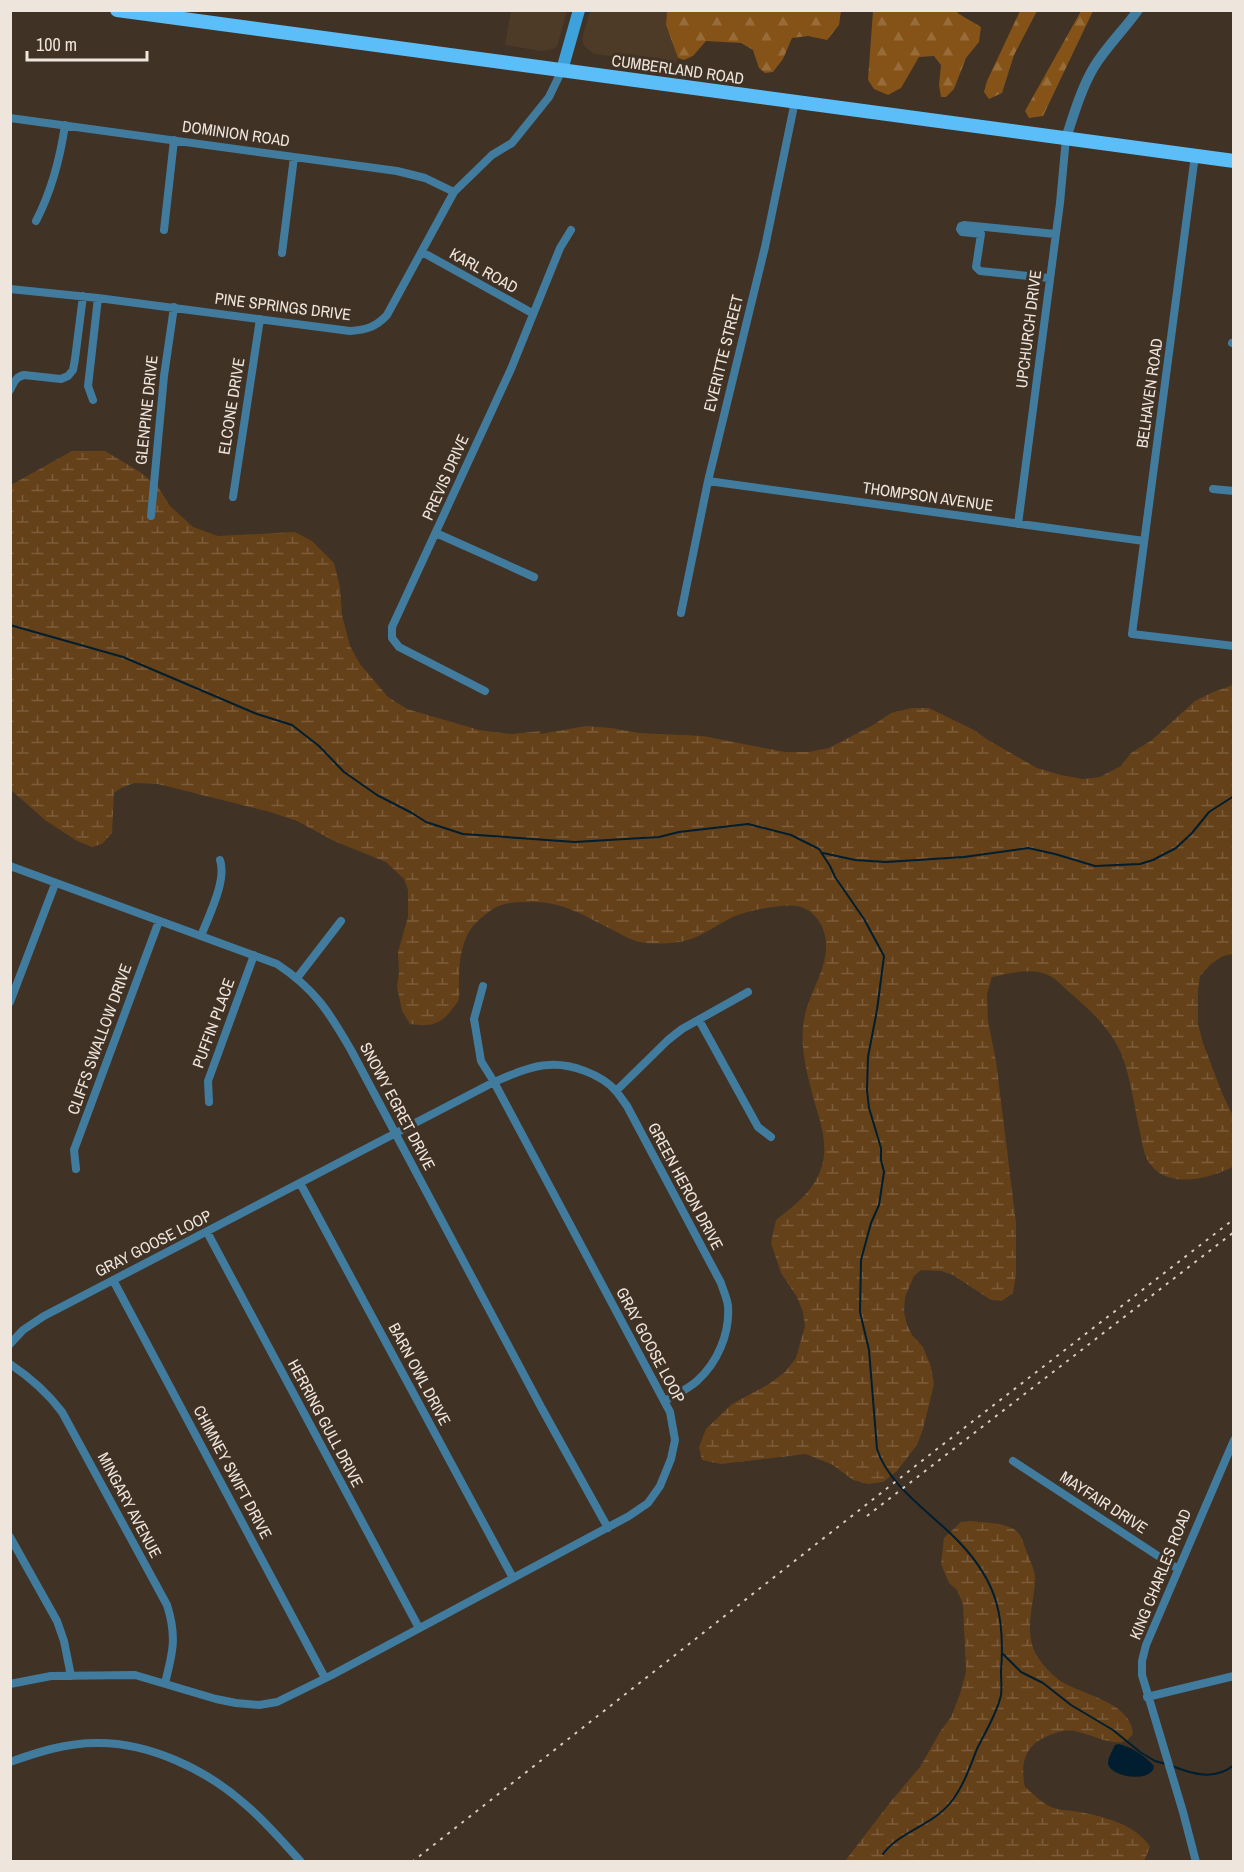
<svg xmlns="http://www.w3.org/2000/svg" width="1244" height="1872" viewBox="0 0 1244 1872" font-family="'Archivo Narrow',sans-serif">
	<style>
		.built { fill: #4d3a27 }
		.forest { fill: url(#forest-firs) }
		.wetland { fill: url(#wetland-marsh) }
		.water { fill: #001e2f }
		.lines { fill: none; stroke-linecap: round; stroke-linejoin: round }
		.stream { stroke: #001e2f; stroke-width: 2 }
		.minor { stroke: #417c9f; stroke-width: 8 }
		.tertiary { stroke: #417c9f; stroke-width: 10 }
		.secondary { stroke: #3da2db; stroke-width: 12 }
		.primary { stroke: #5cbef8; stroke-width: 14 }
		.rail { stroke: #d6ccc3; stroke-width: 2; stroke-dasharray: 3 6; stroke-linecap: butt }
		.labels { text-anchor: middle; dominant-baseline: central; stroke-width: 6; stroke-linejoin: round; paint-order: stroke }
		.street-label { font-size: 16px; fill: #eee5dd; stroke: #403225 }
	</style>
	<defs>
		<pattern id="forest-firs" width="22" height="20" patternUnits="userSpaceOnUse" patternTransform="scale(1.5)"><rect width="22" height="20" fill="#855318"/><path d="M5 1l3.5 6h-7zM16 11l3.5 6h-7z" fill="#976c39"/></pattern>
		<pattern id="wetland-marsh" width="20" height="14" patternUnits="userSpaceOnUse" patternTransform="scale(1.5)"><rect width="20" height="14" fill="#65411a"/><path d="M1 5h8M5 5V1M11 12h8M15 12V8" fill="none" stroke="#7b5c3b"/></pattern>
	</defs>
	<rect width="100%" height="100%" fill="#403225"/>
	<path class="built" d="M511,11H567L557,47L549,50L541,51L505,45Z
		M590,11H667L666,25L678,58L676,64L594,54L584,46L582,38Z"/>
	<path class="forest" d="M667,11V10L841,11L839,25L827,40L808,36L792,38L783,59L773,72L765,73L759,68L753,50L741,43L706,41L693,56L684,60L678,58L666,25Z
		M873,11H956L959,14L981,27L979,42L966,58L954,89L946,97H941L939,85L941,65L934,56L919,57L901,88L888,95L874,89L868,80Z
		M1020,11H1037L1014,55L1002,93L989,99L984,92L987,81Z
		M1081,11H1093L1043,116L1029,118L1025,111Z"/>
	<path class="wetland" d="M72,451H105L140,472L158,487L170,506L193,527L218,536L295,532L312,541L334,563L340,587L342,615L350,646L360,664L388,697L407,709L479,730L511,734L541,731L540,734L586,726L611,728L639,733L703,736L785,752H809L829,748L873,725L891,713L912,708H929L974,730L988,740L1037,768L1061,775L1083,779L1100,777L1121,766L1131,753L1152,740L1195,701L1211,693L1233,685V954L1223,956L1211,964L1200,976L1198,990V1024L1203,1043L1222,1093L1233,1116V1167C1208,1179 1164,1191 1147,1159C1143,1151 1142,1141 1140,1132C1134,1106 1131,1078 1121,1053C1110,1029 1094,1014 1075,997C1067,991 1059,981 1050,976C1033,967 1010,973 992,977L987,994L988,1021L996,1061L1016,1223V1274L1013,1293L1002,1301L991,1300L953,1275L941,1271L921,1270L914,1276L905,1297L904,1312L907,1325L912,1335L923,1347L931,1367L934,1384L923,1429L917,1445L897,1471L883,1482L868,1484L853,1480L833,1465L806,1454L721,1464L702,1460L699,1447L706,1429L732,1404L769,1384L785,1372L796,1358L805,1326L803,1312L797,1297L781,1273L771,1243L776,1220C796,1204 817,1189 823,1162C827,1142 821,1123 815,1104C808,1077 799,1048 804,1020C809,989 835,961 823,929C819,919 812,911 801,907C787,902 745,911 731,918C717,925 705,934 691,939C676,944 661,944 646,943C634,942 624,936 613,930C583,915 559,899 524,902C512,902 499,904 490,911C480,918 470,927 466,938C460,952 459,967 459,983C459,988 460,996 458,1001C457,1003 455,1006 453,1008C441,1025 430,1027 410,1024L402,1011L397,986L399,972L398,952L408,917V890L404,879L386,862L334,841L297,821L270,812L158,784L134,783L121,788L114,793L112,833L102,844L92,847L77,841L45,820L11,790V485Z
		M971,1521C985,1523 1003,1522 1015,1530C1021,1534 1024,1544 1026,1550C1029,1559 1036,1571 1035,1580C1034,1606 1023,1632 1037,1656C1042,1664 1052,1675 1059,1680C1081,1695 1130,1701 1133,1733C1131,1737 1128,1740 1123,1742C1111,1745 1090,1734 1078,1732C1068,1729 1060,1731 1050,1735C1025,1744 1020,1763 1025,1787C1033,1794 1042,1803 1051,1807C1061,1811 1070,1810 1080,1812C1104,1817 1136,1824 1150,1847L1144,1861H845L892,1800L920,1767L940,1732L951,1717L960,1694L966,1672L963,1604L957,1590L949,1583L941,1564L944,1538L961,1522Z"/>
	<path class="water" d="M1119,1744C1133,1748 1144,1755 1154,1766C1152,1784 1109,1777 1108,1763C1108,1757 1113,1750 1115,1745Z"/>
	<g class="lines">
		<path class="stream" d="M10,625L123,657L257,714L292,725L319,746L344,772L377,795L412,813L426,822L463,834L575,842L659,837L679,832L748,824L791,835L819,849L830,866L835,877L864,919L884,956L877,1010L868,1057L867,1090L869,1108L881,1148V1160L884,1172L879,1205L871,1223L861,1260L860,1312L869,1350L877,1449C889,1487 933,1514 960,1543C998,1583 1005,1618 1001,1672C1001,1680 1002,1688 1001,1695C997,1714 985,1732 977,1749C970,1767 963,1787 951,1802C932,1826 900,1831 883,1854
			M823,853L855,860L886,862L964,857L1028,848L1055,854L1095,866L1140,864L1153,860L1176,848L1192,833L1209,812L1234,796
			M1003,1654L1021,1672L1043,1683L1071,1705L1113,1730L1140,1752L1155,1761L1166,1764
			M1172,1766C1192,1774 1215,1781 1234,1765"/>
		<path class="minor" d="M10,118L397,171L425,178L454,192
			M1195,155L1132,634L1234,646
			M36,221C52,190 60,159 65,125
			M164,230L174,140
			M422,252L532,313
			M282,253L294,157
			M1049,278L980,271L976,267L981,234L962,232L960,229L961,226L964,225L1055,234
			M10,289L98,298L350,331C366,330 376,327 387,315L454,192L492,155L512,143L549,97L562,70
			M1232,343L1234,344
			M10,390C14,383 15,377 24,375L61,379L68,376L73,370L75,359L83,296
			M93,400L88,386L98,298
			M708,481L1144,541
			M1213,489L1234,491
			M233,497L260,319
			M151,516L164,376L174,307
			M1018,524L1060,203L1066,138
			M436,533L534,577
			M681,613L708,481L765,247L795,101
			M485,691L399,647L392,638V627L511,369L560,248L571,230
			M10,866L277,964C315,989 329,1012 351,1050L541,1407L608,1528
			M201,936C209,915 227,880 220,860
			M297,978L341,921
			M483,986L474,1019L481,1061L494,1082C511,1075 530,1066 548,1065C570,1063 601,1074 616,1091C620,1096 624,1102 627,1106L721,1283C723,1290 727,1298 728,1306C730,1334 717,1363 697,1381C688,1389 675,1395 665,1401
			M10,1002L55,884
			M699,1020L758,1127L771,1137
			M616,1091L668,1040L682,1029L748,992
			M209,1102L208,1081L254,955
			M76,1169L74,1150L159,921
			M300,1183L513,1578
			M207,1232L419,1628
			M113,1280L325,1678
			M10,1344L23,1330L44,1316L494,1082L670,1412L675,1440L671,1459L660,1486L648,1503L629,1516L332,1675L277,1702L259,1705L236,1703L216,1699L135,1675L51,1676L10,1684
			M10,1364C31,1378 47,1392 62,1412L167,1605C177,1636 173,1652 165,1683
			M1013,1461L1178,1569
			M10,1537L57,1621L64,1641L71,1676
			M1147,1697L1234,1676
			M10,1762C38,1752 66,1743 96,1743C149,1742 207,1770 246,1805C266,1822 283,1842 301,1862
			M1196,1862L1183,1812L1142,1675V1661L1146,1645L1234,1440"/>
		<path class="tertiary" d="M1066,138C1074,114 1081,89 1094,67C1106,47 1124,30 1138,10"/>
		<path class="secondary" d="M562,70L579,10"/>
		<path class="primary" d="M117,10L1234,161"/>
		<path class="rail" d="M867,1516L1234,1232
			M412,1862L937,1449L1234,1219"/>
	</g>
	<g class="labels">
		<g class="street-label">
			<text transform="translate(678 69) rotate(8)">CUMBERLAND ROAD</text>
			<text transform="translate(236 133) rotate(8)">DOMINION ROAD</text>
			<text transform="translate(484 270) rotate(29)">KARL ROAD</text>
			<text transform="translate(283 306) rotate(7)">PINE SPRINGS DRIVE</text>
			<text transform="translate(1028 329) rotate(-83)">UPCHURCH DRIVE</text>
			<text transform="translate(723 353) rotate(-76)">EVERITTE STREET</text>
			<text transform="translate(1149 393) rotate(-82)">BELHAVEN ROAD</text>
			<text transform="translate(231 406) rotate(-81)">ELCONE DRIVE</text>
			<text transform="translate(146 410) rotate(-84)">GLENPINE DRIVE</text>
			<text transform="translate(445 477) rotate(-66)">PREVIS DRIVE</text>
			<text transform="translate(928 496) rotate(8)">THOMPSON AVENUE</text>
			<text transform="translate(213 1023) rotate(-70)">PUFFIN PLACE</text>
			<text transform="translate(99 1039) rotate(-70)">CLIFFS SWALLOW DRIVE</text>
			<text transform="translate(398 1106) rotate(62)">SNOWY EGRET DRIVE</text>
			<text transform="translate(686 1186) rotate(62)">GREEN HERON DRIVE</text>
			<text transform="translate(153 1243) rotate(-27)">GRAY GOOSE LOOP</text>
			<text transform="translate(651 1345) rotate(62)">GRAY GOOSE LOOP</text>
			<text transform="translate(420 1374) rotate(62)">BARN OWL DRIVE</text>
			<text transform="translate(326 1423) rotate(62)">HERRING GULL DRIVE</text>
			<text transform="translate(233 1472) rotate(62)">CHIMNEY SWIFT DRIVE</text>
			<text transform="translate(1104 1502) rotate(33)">MAYFAIR DRIVE</text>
			<text transform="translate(130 1505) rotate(62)">MINGARY AVENUE</text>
			<text transform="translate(1160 1574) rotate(-68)">KING CHARLES ROAD</text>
		</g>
	</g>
	<rect width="1244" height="1872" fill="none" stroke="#eee5dd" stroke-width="24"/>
	<path d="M27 51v9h120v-9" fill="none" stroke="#eee5dd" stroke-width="3"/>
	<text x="36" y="51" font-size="18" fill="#eee5dd" stroke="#403225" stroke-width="4.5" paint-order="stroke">100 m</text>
</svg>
